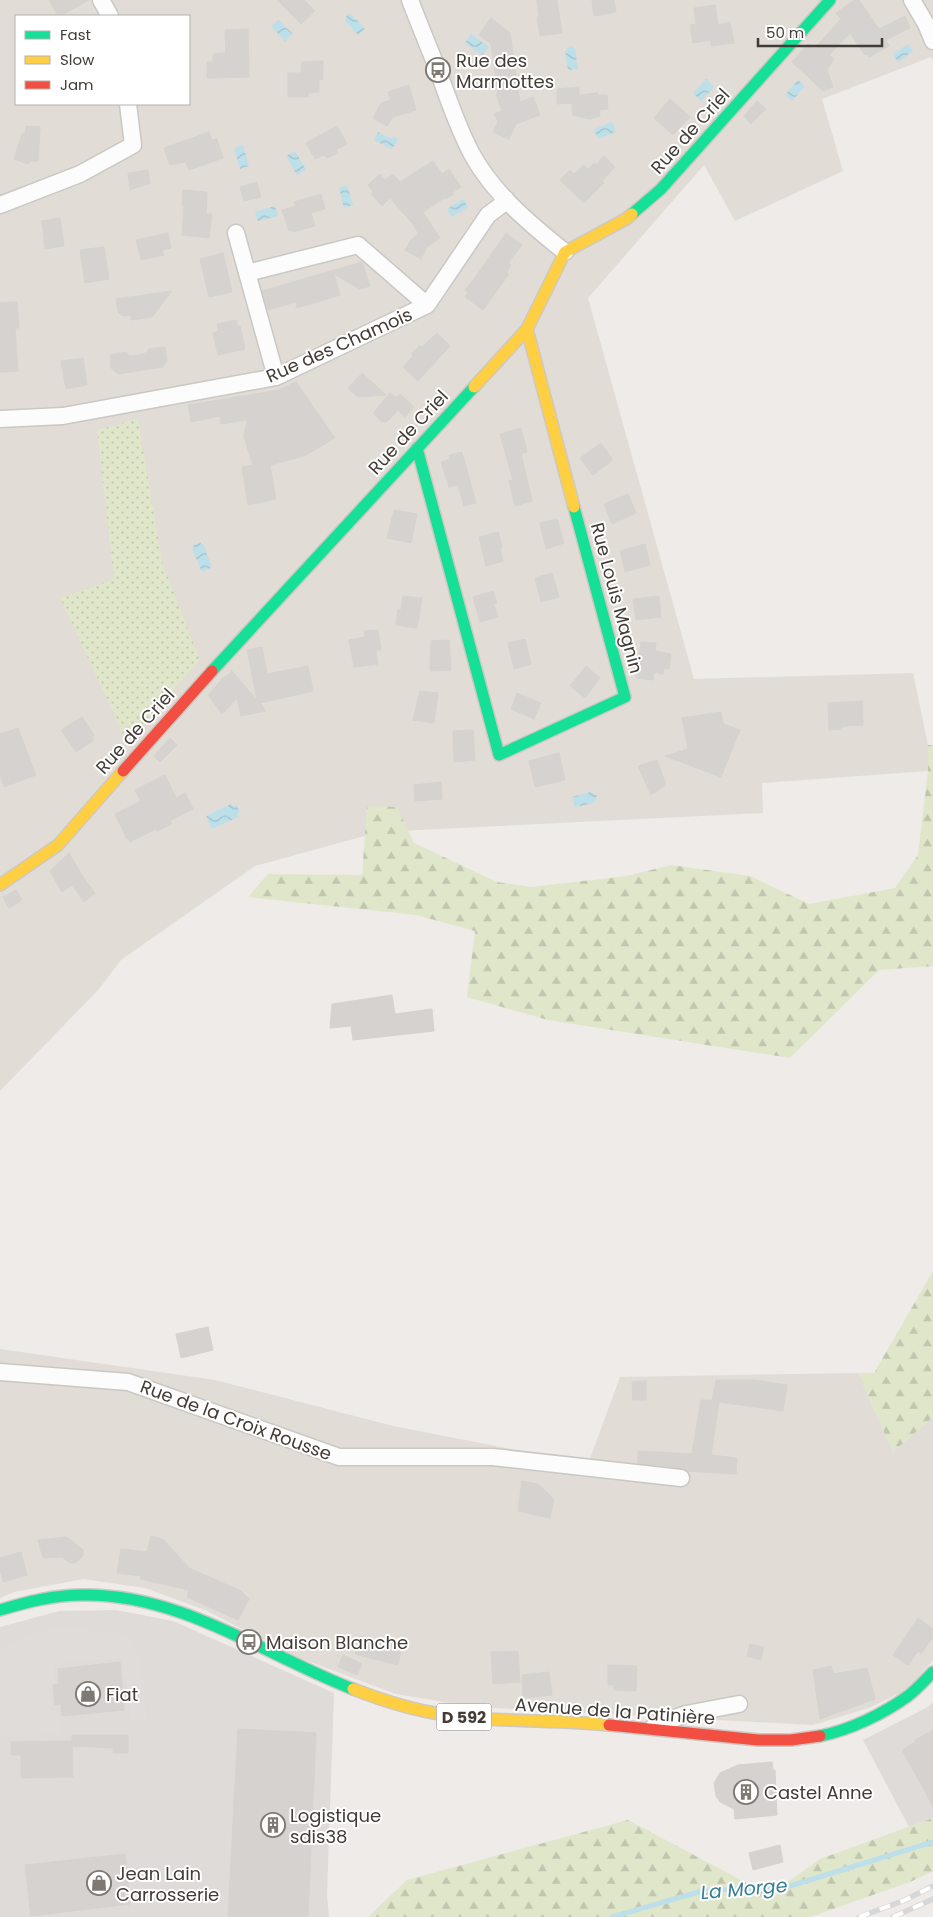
<svg xmlns="http://www.w3.org/2000/svg" width="933" height="1917" viewBox="0 0 933 1917" font-family="Poppins,sans-serif">
	<style>
		.residential { fill: #e1dcd6; fill-rule: evenodd }
		.industrial { fill: #dfdbd8 }
		.grass { fill: url(#grass-dots) }
		.forest { fill: url(#forest-firs) }
		.parking { fill: #dfdcd9 }
		.water { fill: url(#water-waves) }
		.lines { fill: none; stroke-linecap: round; stroke-linejoin: round }
		.stream { stroke: #bcdfe9; stroke-width: 5 }
		.building { fill: #d6d2cf; stroke: #d6d2ce }
		.street-casing { stroke: #cac7c4; stroke-width: 19 }
		.fast-casing { stroke: #cec8c2; stroke-width: 14 }
		.slow-casing { stroke: #cec8c2; stroke-width: 14 }
		.jam-casing { stroke: #cec8c2; stroke-width: 14 }
		.street { stroke: #fcfcfc; stroke-width: 16 }
		.fast { stroke: #16e098; stroke-width: 11 }
		.slow { stroke: #ffcf43; stroke-width: 11 }
		.jam { stroke: #f24e42; stroke-width: 11 }
		.rail-casing { stroke: #d8d7d7; stroke-width: 5.5 }
		.rail { stroke: #fff; stroke-width: 4; stroke-dasharray: 11; stroke-linecap: butt }
		.labels { text-anchor: middle; dominant-baseline: central; stroke-width: 4; stroke-linejoin: round; paint-order: stroke }
		.shield { fill: #fff; stroke: #7b7672; stroke-width: 1 }
		.shield-label { font-size: 16px; font-weight: bold; fill: #433b36 }
		.poi-label { font-size: 18px; fill: #433b36; stroke: #fff; text-anchor: start }
		.street-label { font-size: 18px; fill: #433b36; stroke: #fff }
		.water-label { font-size: 19px; font-style: italic; fill: #357e95; stroke: #fff }
	</style>
	<defs>
		<pattern id="grass-dots" width="8" height="8" patternUnits="userSpaceOnUse" patternTransform="scale(1.25)"><rect width="8" height="8" fill="#e0e6ca"/><path d="M2 2h.1M6 6h.1" fill="none" stroke="#c1c6ae" stroke-width="1.8" stroke-linecap="round"/></pattern>
		<pattern id="forest-firs" width="22" height="20" patternUnits="userSpaceOnUse" patternTransform="scale(1.25)"><rect width="22" height="20" fill="#e0e6ca"/><path d="M5 1l3.5 6h-7zM16 11l3.5 6h-7z" fill="#c1c6ae"/></pattern>
		<pattern id="water-waves" width="16" height="10" patternUnits="userSpaceOnUse" patternTransform="scale(1.25)"><rect width="16" height="10" fill="#bcdfe9"/><path d="M0 5q4-4 8 0t8 0" fill="none" stroke="#a3c0c8"/></pattern>
	</defs>
	<rect width="100%" height="100%" fill="#eeebe8"/>
	<path class="residential" d="M0,0H933V60L931,57L822,99L843,171L735,221L704,165L588,298L694,679L913,673L928,745V771L762,783L763,813L379,832L255,866L121,960L99,989L0,1091ZM16,16H189V104H16Z
		M0,1349L215,1380L393,1426L588,1464L620,1377L858,1373L893,1452L933,1417V1660L908,1689L869,1708L813,1725L475,1707L396,1694L297,1657L205,1610L145,1588L83,1579L14,1592L0,1598Z"/>
	<path class="industrial" d="M116,1610L173,1621L334,1693L327,1896L329,1917H0V1627L59,1611Z
		M933,1702V1818L909,1827L863,1740L928,1707Z"/>
	<path class="grass" d="M138,419L162,562L200,660L127,742L60,598L114,579L97,430Z"/>
	<path class="forest" d="M928,745H933V966L879,970L790,1058L548,1020L467,997L475,931L416,915L248,897L268,874L362,875L367,806L397,807L414,843L497,882L531,887L627,876L671,865L750,876L809,904L895,888L918,855L928,771Z
		M933,1271V1417L893,1452L858,1373H874Z
		M933,1818V1871L910,1882L810,1917H368L407,1880L628,1820L769,1895L820,1859Z"/>
	<path class="parking" d="M57,1628L122,1633L131,1640L137,1651L143,1679L147,1720L131,1722L123,1658L54,1664L55,1681L49,1682L51,1711H58L61,1733L0,1738V1648L28,1634Z"/>
	<path class="water" d="M347,14L352,15L365,29L358,35L345,21Z
		M279,20L293,34L285,41L271,26Z
		M471,34L489,47L482,55L465,43Z
		M908,44L913,51L898,62L893,54Z
		M571,46L575,49L578,69L568,70L565,51Z
		M706,79L714,87L701,101L693,93Z
		M798,80L805,86L792,101L785,95Z
		M612,122L616,132L598,139L594,129Z
		M378,132L391,139L393,136L398,139L392,149L374,140Z
		M243,145L249,166L240,169L234,148Z
		M295,151L306,170L297,175L286,156Z
		M347,185L353,205L344,208L339,188Z
		M463,199L468,207L452,217L447,209Z
		M275,206L278,216L258,221L255,212Z
		M200,542L201,544H203L212,567L202,572L192,549L194,545Z
		M591,792L597,796L594,803L575,807L572,797Z
		M231,804L233,806L236,805L240,812L237,814L238,817L212,829L206,816Z"/>
	<g class="lines">
		<path class="stream" d="M612,1917L702,1891L790,1886L933,1842"/>
	</g>
	<path class="building" d="M49,0H89L60,16H58Z
		M277,0H304L315,11L301,24Z
		M537,0H557L562,33L540,36L537,17H539Z
		M592,0H614L616,12L594,16Z
		M854,0H859L879,29L905,16L910,28L886,40L889,46L869,57L867,54L865,55L850,33L829,55L834,59L827,70L833,87L823,91L792,62L808,44L814,49L841,19L836,13Z
		M715,5L718,25L730,22L734,43L711,46V40L693,43L690,25L696,24L694,8Z
		M491,18L510,33L520,102L533,97L540,115L516,124L509,139L493,132L498,122L494,114L502,111L496,94H498L491,44L479,35Z
		M248,29L249,77L207,78V62H213V54L226,53L225,30Z
		M323,61V79L319,80V92L308,93V97H288V73H301L302,62Z
		M409,85L416,110L393,117L387,126L373,118L381,103L391,100L388,92Z
		M579,87V95L598,93V95H607L608,109L599,110L600,116L590,119L573,115L572,103L557,104V89Z
		M670,99L690,117L673,135L654,118Z
		M757,101L766,109L751,124L744,116Z
		M26,126L40,127L38,161H30L28,164L14,159L22,134L25,133Z
		M337,126L347,144L336,150L338,153L327,158L324,155L315,159L306,143Z
		M209,132L212,140L217,139L223,158L189,170L186,162L170,165L164,148Z
		M604,156L615,167L602,181L604,183L584,203L560,180L570,170L574,174L584,165L588,169L594,163L596,165Z
		M433,161L442,174L449,169L461,187L453,192V195L447,198H444L423,212L440,238L427,247L421,259L405,250L411,240L419,234L412,223L390,198L382,206L371,194L373,192L368,185L380,174L385,180L393,174L400,182Z
		M148,170L150,183L130,190L128,173Z
		M257,182L261,197L244,201L240,187Z
		M183,190L207,192L206,214H212L209,238L182,235L184,205H182Z
		M321,194L325,209L311,213L315,226L292,232V230L289,231L282,210L296,206L294,202Z
		M60,218L64,246L45,249L42,221Z
		M168,233L171,248L162,250L164,255L141,260L136,240Z
		M506,233L522,245L508,263L511,265L507,272L509,274L483,310L465,297L468,292L465,290L474,279Z
		M104,247L109,279L85,283L80,250Z
		M223,253L232,292L209,297L200,259Z
		M362,262L370,286L360,289L334,274L340,295L297,308L296,302L268,310L262,291Z
		M172,291L152,317L131,320V315L123,316L118,312L116,299Z
		M17,302L19,328H15L18,371L0,372V303Z
		M236,320L238,327L240,326L245,349L218,355L213,333L219,331L217,324Z
		M437,333L450,346L418,381L403,367L413,356L411,354L420,345L422,347Z
		M165,347L167,361L163,367L118,374L111,368L110,355L126,352L130,356L138,355L146,353L149,349Z
		M83,358L87,385L66,389L61,361Z
		M362,373L386,395L358,397L348,388Z
		M296,382L335,438L304,456L270,465L276,499L248,505L242,467L253,465L244,437L247,420L221,424L220,416L191,422L188,405L279,390Z
		M390,393L396,398L400,394L414,407L405,417L398,410L388,421L382,422L373,413Z
		M521,428L527,452L521,454L532,501L515,506L509,481L513,480L500,434Z
		M601,443L613,460L593,475L580,458Z
		M462,452L476,503L464,506L458,485L449,487L441,462L450,459L449,455Z
		M628,494L636,513L612,524L604,504Z
		M394,510L417,514L411,543L387,538Z
		M557,519L564,543L546,549L540,523Z
		M498,532L502,547L500,548L503,561L486,566L479,537Z
		M645,544L650,565L625,572L620,551Z
		M552,573L559,597L541,602L535,578Z
		M493,591L497,603L494,604L498,617L480,622L473,597Z
		M403,596L422,598L417,628L396,625L398,610H401Z
		M659,596L661,617L636,620L633,599Z
		M378,630L381,650H376L378,664L354,667L349,640L365,637L364,631Z
		M525,639L531,664L514,669L508,643Z
		M449,640L451,670L430,671L431,641Z
		M641,642L656,643L655,651L671,654L669,669L664,668L663,674L654,672L653,680L636,678Z
		M262,647L267,674L308,666L313,691L260,703L266,711L241,716L237,698L222,714L208,695L223,678L232,672L231,670L257,700L247,650Z
		M586,666L600,678L585,698L570,686Z
		M420,691L438,693L434,723L413,720Z
		M517,693L541,703L534,719L511,709Z
		M862,701L863,725L844,726L840,729L829,730L828,703Z
		M721,712L723,724L740,730L721,777L665,756L688,749L682,718Z
		M82,717L94,735L92,737L94,740L76,752L61,730Z
		M18,728L36,775L4,787L0,775V734Z
		M473,730L475,760L454,762L453,731Z
		M170,738L177,745L160,762L154,756Z
		M559,753L565,780L535,787L529,761Z
		M657,760L666,785L651,795L638,766Z
		M165,775L176,798L185,793L193,809L170,821L172,824L157,831L156,829L130,842L128,838L127,839L115,814L141,801L135,790Z
		M441,782L442,799L415,801L414,785Z
		M69,853L83,877L95,893L84,902L72,885L62,892L50,871Z
		M16,890L22,900L9,908L3,897Z
		M392,995L395,1014L432,1009L434,1031L353,1040L351,1026L330,1028L332,1004Z
		M208,1327L213,1350L181,1358L176,1334Z
		M716,1380H755L787,1385L783,1411L719,1402L711,1455L737,1458L736,1474L688,1471L682,1468L638,1463V1451L692,1454L701,1400H712Z
		M646,1381V1400H633L632,1382Z
		M522,1481L538,1484L554,1499L550,1518L518,1511Z
		M151,1536L164,1540L189,1568L241,1591L249,1599L238,1620L187,1597L189,1590L140,1579L141,1576L117,1573L121,1549L147,1552Z
		M67,1537L83,1550V1556L76,1563H70L62,1557L43,1558L38,1540Z
		M21,1552L27,1575L3,1582L0,1569V1558Z
		M918,1618L933,1629V1637L921,1654L918,1651L908,1665L893,1655Z
		M360,1636L392,1644L390,1650L401,1652L398,1665L355,1654Z
		M750,1644L764,1647L761,1660L747,1656Z
		M518,1651L520,1682L493,1684L491,1652Z
		M343,1655L362,1664L357,1675L338,1667Z
		M120,1662L124,1710L62,1716L61,1704L55,1705L53,1685L59,1684L58,1669Z
		M608,1665L637,1666L636,1691L614,1690V1685H608Z
		M831,1666L834,1674L867,1668L875,1699L820,1719L813,1670Z
		M549,1672L552,1695L523,1698L522,1675Z
		M238,1729L316,1733L308,1917H228Z
		M933,1730V1806L902,1750L916,1742L915,1740Z
		M72,1735H128V1753H113V1748L72,1746L73,1777L21,1778V1755H11V1742L72,1741V1745Z
		M772,1762L773,1770H775L777,1815L735,1819L734,1809L720,1802L716,1796L714,1783L720,1773L738,1765Z
		M780,1845L783,1862L753,1870L749,1853Z
		M125,1854L130,1904L31,1916L25,1865Z"/>
	<g class="lines">
		<defs>
			<path id="street" d="M101,0L110,16
				M410,0C419,24 429,47 438,71C449,100 458,129 473,156C494,194 531,225 565,252
				M912,0L926,24L933,41
				M0,205L80,174L133,145L128,104
				M236,233L276,377
				M247,273L358,245L427,305
				M0,419L63,416L276,377L427,305L488,215L500,206L506,199
				M0,1372L128,1382L339,1457H493L681,1478
				M654,1726L686,1714L739,1704"/>
			<path id="fast" d="M632,214L661,189L830,0
				M417,448L499,755L625,697L574,507
				M212,671L474,387
				M0,1610C27,1602 54,1595 82,1595C180,1593 265,1655 353,1689
				M820,1736C850,1730 883,1714 908,1696C917,1689 925,1680 933,1672"/>
			<path id="slow" d="M527,329L574,507
				M474,387L527,329L565,252L626,219L632,214
				M0,885L58,845L123,771
				M353,1689C379,1699 406,1708 434,1713C492,1723 551,1719 609,1725"/>
			<path id="jam" d="M123,771L212,671
				M609,1725L758,1740H791L820,1736"/>
		</defs>
		<use href="#street" class="street-casing"/>
		<use href="#fast" class="fast-casing"/>
		<use href="#slow" class="slow-casing"/>
		<use href="#jam" class="jam-casing"/>
		<use href="#street" class="street"/>
		<use href="#fast" class="fast"/>
		<use href="#slow" class="slow"/>
		<use href="#jam" class="jam"/>
		<defs>
			<path id="rail" d="M859,1917L903,1901L933,1886
				M893,1917L933,1899"/>
		</defs>
		<use href="#rail" class="rail-casing"/>
		<use href="#rail" class="rail"/>
	</g>
	<defs>
		<symbol id="bus-ring" viewBox="-11 -11 22 22"><circle r="9.5" fill="#fff" stroke="#7f7974" stroke-width="1.5"/><path d="M-5-6H5V4H4V6H2V4H-2V6H-4V4H-5ZM-3.5-4V0h7V-4ZM-3.5 1.2v1.5H-2V1.2ZM2 1.2v1.5H3.5V1.2Z" fill="#7f7974"/></symbol>
		<symbol id="shop-ring" viewBox="-11 -11 22 22"><circle r="9.5" fill="#fff" stroke="#7f7974" stroke-width="1.5"/><path d="M-5-2.5h2.3a2.7 3.5 0 0 1 5.4 0H5L5.5 6h-11ZM-1.5-2.5h3a1.5 2.3 0 0 0-3 0Z" fill="#7f7974"/></symbol>
		<symbol id="building-ring" viewBox="-11 -11 22 22"><circle r="9.5" fill="#fff" stroke="#7f7974" stroke-width="1.5"/><path d="M-4-6H4V6H1V3H-1V6H-4ZM-2.5-4.3h1.7v1.8h-1.7ZM.8-4.3h1.7v1.8H.8ZM-2.5-1h1.7V.8h-1.7ZM.8-1h1.7V.8H.8Z" fill="#7f7974"/></symbol>
	</defs>
	<g fill-rule="evenodd">
		<use href="#bus-ring" x="424" y="56" width="28" height="28"/>
		<use href="#bus-ring" x="235" y="1628" width="28" height="28"/>
		<use href="#shop-ring" x="74" y="1680" width="28" height="28"/>
		<use href="#building-ring" x="732" y="1778" width="28" height="28"/>
		<use href="#building-ring" x="259" y="1811" width="28" height="28"/>
		<use href="#shop-ring" x="85" y="1869" width="28" height="28"/>
	</g>
	<g class="labels">
		<rect class="shield" x="436.5" y="1703.5" width="55" height="27" rx="4"/>
		<g class="shield-label">
			<text x="464" y="1717">D 592</text>
		</g>
		<g class="poi-label">
			<text x="456" y="60">Rue des<tspan x="456" dy="21">Marmottes</tspan></text>
			<text x="266" y="1642">Maison Blanche</text>
			<text x="106" y="1694">Fiat</text>
			<text x="764" y="1792">Castel Anne</text>
			<text x="290" y="1815">Logistique<tspan x="290" dy="21">sdis38</tspan></text>
			<text x="116" y="1873">Jean Lain<tspan x="116" dy="21">Carrosserie</tspan></text>
		</g>
		<g class="street-label">
			<text transform="translate(690 131) rotate(-48)">Rue de Criel</text>
			<text transform="translate(339 345) rotate(-24)">Rue des Chamois</text>
			<text transform="translate(408 432) rotate(-47)">Rue de Criel</text>
			<text transform="translate(617 598) rotate(75)">Rue Louis Magnin</text>
			<text transform="translate(135 731) rotate(-48)">Rue de Criel</text>
			<text transform="translate(236 1420) rotate(20)">Rue de la Croix Rousse</text>
			<text transform="translate(615 1711) rotate(4)">Avenue de la Patinière</text>
		</g>
		<g class="water-label">
			<text transform="translate(744 1889) rotate(-5)">La Morge</text>
		</g>
	</g>
	<rect x="15" y="15" width="175" height="90" fill="#ffffff" stroke="#b4b1af"/>
	<rect x="25" y="31" width="25" height="8" fill="#16e098" stroke="#b4b1af"/>
	<text x="60" y="40" font-size="15" fill="#433b36">Fast</text>
	<rect x="25" y="56" width="25" height="8" fill="#ffcf43" stroke="#b4b1af"/>
	<text x="60" y="65" font-size="15" fill="#433b36">Slow</text>
	<rect x="25" y="81" width="25" height="8" fill="#f24e42" stroke="#b4b1af"/>
	<text x="60" y="90" font-size="15" fill="#433b36">Jam</text>
	<path d="M758 38v8h124v-8" fill="none" stroke="#433b36" stroke-width="2.5"/>
	<text x="766" y="38" font-size="15" fill="#433b36" stroke="#ffffff" stroke-width="4" paint-order="stroke">50 m</text>
</svg>
